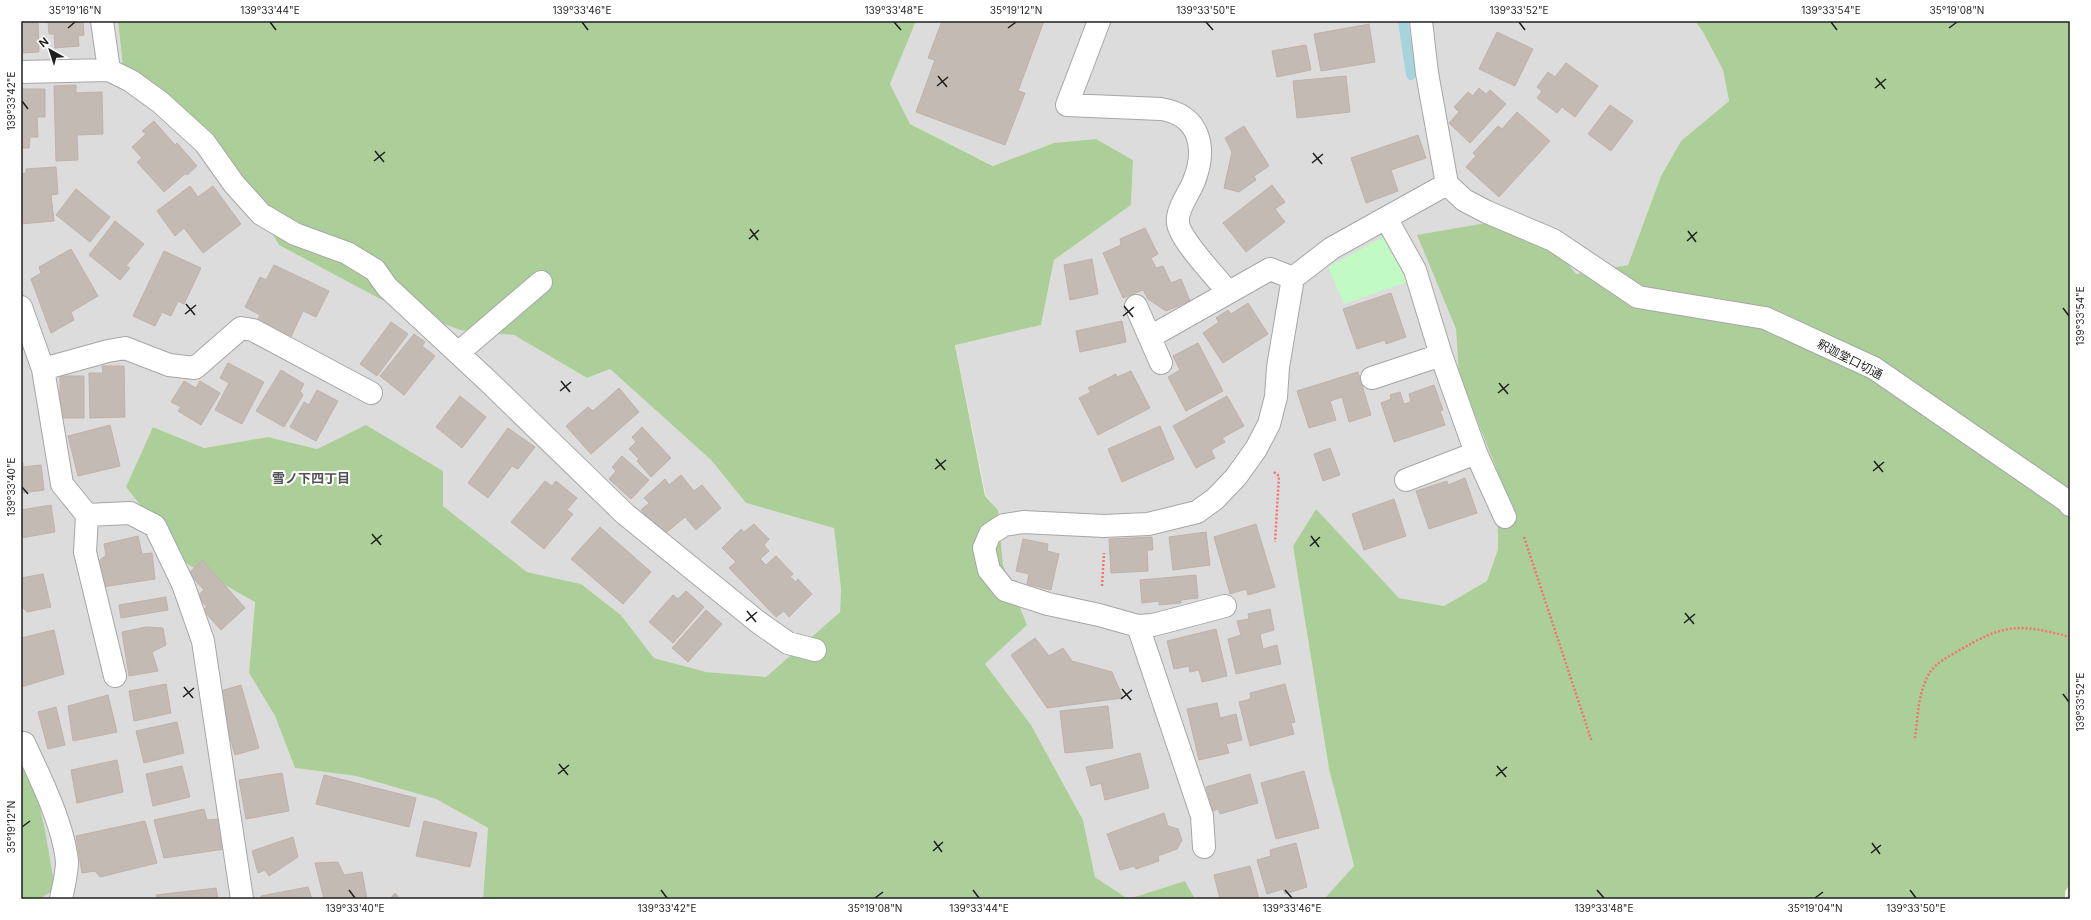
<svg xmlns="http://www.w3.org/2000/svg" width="2091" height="920" viewBox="0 0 2091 920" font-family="Inter,'Noto Sans JP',sans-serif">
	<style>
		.residential { fill: #dddcdc }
		.forest { fill: #accf99 }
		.park { fill: #c2fac3 }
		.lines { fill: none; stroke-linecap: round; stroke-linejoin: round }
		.stream { stroke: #a5d4dd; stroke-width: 10 }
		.building { fill: #c4bab4; stroke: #c1b1a7 }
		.minor-casing { stroke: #a6a6a6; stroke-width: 24 }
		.path { stroke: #fa716b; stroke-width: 2.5; stroke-dasharray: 2 2; stroke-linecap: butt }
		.minor { stroke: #fff; stroke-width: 22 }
		.ticks { fill: none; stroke: #1f1f1f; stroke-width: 1.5 }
		.labels { text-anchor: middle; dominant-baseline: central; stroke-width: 4; stroke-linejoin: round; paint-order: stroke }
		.street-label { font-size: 12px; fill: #1f1f1f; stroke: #fff }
		.neighbourhood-label { font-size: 13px; font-weight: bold; fill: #525252; stroke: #fff }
		.neatline { fill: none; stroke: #1f1f1f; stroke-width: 1.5 }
		.ticks-label { font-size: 10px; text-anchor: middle; fill: #1f1f1f }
	</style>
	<rect width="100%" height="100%" fill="#f0ebe5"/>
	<path class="residential" d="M21,21H118L123,67L242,184L279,245L382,300L460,330L514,335L587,378L610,369L711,460L746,503L834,527L841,589L840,612L766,677L705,672L654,658L621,615L581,584L527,572L443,506L366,426L317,449L268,437L204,448L153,427L187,564L255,602L249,673L275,716L295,768L356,776L436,799L488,828L483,899H40L55,889L21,725Z
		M916,21H1695L1703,32L1723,70L1729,101L1681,141L1661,176L1628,265L1575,274L1559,252L1417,235L1456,329L1459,375L1497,470L1498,549L1487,581L1444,606L1399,598L1316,510L1293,546L1329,769L1354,867L1326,897L1320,899H1195L1185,881L1128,899L1095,877L1083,820L1031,725L985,664L1027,625L1003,565L998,510L986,496L955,344L1041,325L1054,260L1131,205L1133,160L1096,139L1054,143L994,166L910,124L890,84Z"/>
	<path class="forest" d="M118,21H916L890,84L910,124L993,166L1054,143L1096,139L1133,160L1131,205L1054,260L1041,325L955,345L985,496L998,510L1003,565L1027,625L985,664L1031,725L1083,820L1095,877L1128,899L1185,881L1195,899H483L488,828L436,799L356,776L295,768L275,716L249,673L255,602L187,564L126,487L153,427L204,448L268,437L317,449L366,425L443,471V506L527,572L581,584L621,615L654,658L706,672L766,677L840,612L841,589L834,528L746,503L711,460L610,369L587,378L514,335L460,330L382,300L279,245L242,184L123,67Z
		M1695,21H2070V885L2065,891V899H1320L1326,897L1354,866L1329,769L1293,546L1316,509L1399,598L1444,606L1487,581L1498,549L1497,470L1459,375L1456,329L1417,235L1486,223L1559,252L1576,274L1628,265L1661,176L1681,141L1729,101L1723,70L1703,32Z
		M21,725L45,830L55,889L40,899H21Z"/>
	<path class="park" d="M1383,237L1409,281L1344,304L1328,267Z"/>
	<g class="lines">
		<path class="stream" d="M1403,21L1411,75"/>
	</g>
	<path class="building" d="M21,21H38L39,52L22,53V62Z
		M48,21H83L84,35L78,36L79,46L55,48L54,34H49Z
		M942,21H1044L1018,91L1025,93L1005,145L916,112L935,60L928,58Z
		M1369,24L1375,62L1321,71L1314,34Z
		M1497,32L1533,49L1515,86L1479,69Z
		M1306,45L1311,70L1277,77L1272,51Z
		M1566,63L1598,86L1575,117L1562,107L1557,113L1537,98L1542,91L1537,87L1548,72L1555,77Z
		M1346,76L1350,112L1297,118L1293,81Z
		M76,85V93L102,92L103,134L77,135L78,160L56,161L54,86Z
		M1479,88L1486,94L1490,90L1506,104L1470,143L1449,123L1459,112L1454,107L1468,92L1473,96Z
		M21,89H45V117H37L38,137H30L29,148H21Z
		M1610,105L1633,121L1611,151L1588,134Z
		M1517,112L1550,141L1499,197L1466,167L1476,156L1473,153L1498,126L1502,129Z
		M154,121L175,145L177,143L197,166L187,175L186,173L164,192L137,162L142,158L132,147L146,134L142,131Z
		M1244,126L1269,166L1254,176L1256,180L1239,192L1224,188L1232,152L1225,138Z
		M1418,135L1426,158L1391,170L1398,191L1366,203L1351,158Z
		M56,167L58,194L51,195L54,221L21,224V174L26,173V169Z
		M1272,185L1285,202L1275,209L1285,222L1246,252L1223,223Z
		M190,186L198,197L213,186L241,224L203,253L184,228L175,236L157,211Z
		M76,189L110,217L90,242L56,215Z
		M115,221L144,244L126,266L130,268L120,280L89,255Z
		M1145,228L1158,254L1151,258L1156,268L1163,266L1171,283L1181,279L1190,301L1166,311L1148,299L1143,290L1123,298L1103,253L1121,245L1120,239Z
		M71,249L98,296L71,312L74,320L51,333L31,279L41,273L39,267Z
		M164,251L201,268L184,304L178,301L171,316L162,312L155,326L133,316Z
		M1092,259L1098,294L1070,300L1064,265Z
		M274,265L329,291L316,317L303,311L289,341L255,325L260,315L245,307L260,277L266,280Z
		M1391,293L1406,337L1386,344L1385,340L1357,349L1343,309Z
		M1248,303L1268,334L1223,363L1203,333L1219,322L1216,318L1228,310L1231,314Z
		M1122,321L1126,342L1080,352L1076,331Z
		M391,322L408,334L377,376L360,364Z
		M414,334L425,342L422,346L435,356L404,395L380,376Z
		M1198,343L1223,391L1186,411L1168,377L1180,370L1173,356Z
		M228,363L264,382L242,424L215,410L229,383L220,378Z
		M102,366H124L125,417L90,418L89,373H103Z
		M281,370L304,384L300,391L303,395L284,427L256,411Z
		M1131,371L1150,408L1098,435L1079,398L1091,392L1088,388L1116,374L1117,377Z
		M1358,372L1371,415L1349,422L1342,397L1330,401L1336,420L1309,428L1297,391Z
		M60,376H84V418H60Z
		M184,381L196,388L200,381L220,393L201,425L178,411L181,407L171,402Z
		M1434,385L1443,410L1440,411L1445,425L1394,442L1381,403L1391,399L1390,395L1400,392L1404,404L1411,402L1409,394Z
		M619,388L639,412L591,454L566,426L588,407L593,411Z
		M317,390L338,401L316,441L290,427L304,402L309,405Z
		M460,396L486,417L462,448L436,427Z
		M1227,396L1244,426L1222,438L1225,442L1211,450L1215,458L1196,468L1173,426Z
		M110,425L120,466L78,476L68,436Z
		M1160,426L1174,459L1122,482L1108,449Z
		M642,427L671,458L651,477L637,461L639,459L629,449L636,442L632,437Z
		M508,428L535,447L518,469L512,466L488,498L468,483Z
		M1330,448L1340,475L1323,481L1314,454Z
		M622,456L649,480L631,499L609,479L616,471L612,467Z
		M21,463H23V467L41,465L44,490L21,493Z
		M681,475L694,491L702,485L721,508L696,530L685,517L661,537L644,518L646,516L641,510L649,503L644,498L665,479L669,485Z
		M1465,478L1477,513L1429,529L1416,491L1447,481L1448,485Z
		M545,481L552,486L556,481L577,498L567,510L573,514L544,549L511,522Z
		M1394,499L1406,536L1364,550L1352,514Z
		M51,505L55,532L21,538V510Z
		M754,524L769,539L764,545L769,551L760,559L766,565L776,556L793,574L790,577L796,582L798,579L812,594L789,617L784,611L776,617L729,568L736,562L722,548L741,529L744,532Z
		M1256,524L1275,587L1248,595L1246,589L1230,594L1214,537Z
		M600,527L651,572L623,604L571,559Z
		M1206,532L1210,565L1173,570L1169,537Z
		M138,536L142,554L152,553L155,579L102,587L99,561L106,555L104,544Z
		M1152,537L1153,550H1147L1148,571L1111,573L1109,539Z
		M1023,539L1048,544L1047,551L1059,554L1051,590L1027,584L1029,574L1016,571Z
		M202,560L245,608L221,630L203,610L207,607L197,596L204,590L189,573Z
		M43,574L51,607L27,612L23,608H21V578Z
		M1196,575L1198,598L1181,600V603L1159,605V601L1142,603L1140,580Z
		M686,591L704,607L673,643L649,622L673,595L678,599Z
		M166,597L168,610L121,618L119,605Z
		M1270,609L1274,630L1260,634L1263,649L1277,645L1281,664L1236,674L1228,639L1241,635L1237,621L1249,619L1248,614Z
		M706,610L722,624L688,662L672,648Z
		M146,627L163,628L166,645L152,652L158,671L129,676L122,632Z
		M1216,629L1227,676L1202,682L1199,670L1190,672L1189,666L1174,669L1167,641Z
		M54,630L64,674L21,687V638Z
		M1035,638L1049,656L1063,648L1072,661L1112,672L1123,698L1047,708L1011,655Z
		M166,684L171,713L134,721L129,691Z
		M1285,684L1295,722L1291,723L1294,734L1250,746L1239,702L1251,699L1250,693Z
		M241,685L259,748L235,755L217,692Z
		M108,695L117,732L73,741L68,706Z
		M1217,703L1220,718L1236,714L1242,740L1226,744L1229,753L1199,760L1187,709Z
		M1108,706L1113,748L1065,753L1060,711Z
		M56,707L65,745L48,749L38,712Z
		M177,722L184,753L144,763L136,731Z
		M1140,753L1149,788L1105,800L1101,783L1091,786L1086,767Z
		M117,760L123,792L77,803L71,770Z
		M182,766L190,797L153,806L146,774Z
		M1304,771L1319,828L1276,839L1261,783Z
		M282,773L289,811L246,819L239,780Z
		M1250,774L1258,803L1220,814L1218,809L1213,811L1206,787Z
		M324,775L416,798L409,827L316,804Z
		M204,809L207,820L220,819L225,849L164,858L154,820Z
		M1164,813L1168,826L1178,829L1182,840L1177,849L1158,856L1159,861L1136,869L1134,866L1120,870L1107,834Z
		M145,821L157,863L100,877L95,871L82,873L76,836Z
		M424,821L477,833L470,867L416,856Z
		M293,837L298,857L269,876L265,870L258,873L252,851Z
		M1296,843L1307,887L1285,894L1283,889L1267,894L1257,860L1271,856L1270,850Z
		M338,862L344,875L362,872L367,899H324L315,863Z
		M1250,866L1259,899H1220L1214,875Z
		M308,887L312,899H261V896Z
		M216,888L218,899H157L156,895Z
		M395,893L400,899H390Z"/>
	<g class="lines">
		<defs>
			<path id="minor" d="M102,21L109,70
				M1099,21L1067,105L1161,109C1200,115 1207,148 1194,181C1189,194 1176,210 1178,223C1180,240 1217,278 1228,292
				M1421,21L1427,73L1447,184L1464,200L1487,212L1553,240L1638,297L1765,318L1874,368L2067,501L2070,505
				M21,72L109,70L131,81L160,102L205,143L234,184L261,214L295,234L347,253L375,270L387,287L488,381L625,514L758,622L788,643L815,650
				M1386,218L1415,270L1441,355L1476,453L1505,517
				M1136,306L1161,363
				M21,307L43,369L62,484L87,515L130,513L155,526L183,584L203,641L242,899
				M1150,337L1270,269L1293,278
				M458,353L541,282
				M43,369L108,351L125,348L169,365L195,368L241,328L253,330L371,393
				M1372,378L1441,355
				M1406,480L1476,453
				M87,515L85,552L115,676
				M1138,626L1153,625L1225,606
				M24,743C40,777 64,826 67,862C67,874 63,888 61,899
				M1204,847L1202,816L1138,626L1099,615L1048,604L1005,590L989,570L984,548L990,534L1004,525L1023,522L1104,526L1148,524L1197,512L1215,499L1236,477L1256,449L1269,424L1276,397L1278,367L1293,278L1332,248L1447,184"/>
		</defs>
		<use href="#minor" class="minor-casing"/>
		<path class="path" d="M1274,472L1279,476L1275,542
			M1524,537L1592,742
			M1102,586L1104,553
			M1915,738C1918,717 1918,689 1931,671C1937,662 1950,656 1958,651C2004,624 2018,623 2070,637"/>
		<use href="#minor" class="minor"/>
	</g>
	<path class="ticks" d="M270,22L276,30M582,22L588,30M894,22L901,30M1206,22L1213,30M1519,22L1525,30M1831,22L1837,30M68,28L75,22M1008,28L1016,22M1949,28L1957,22M938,76L947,87M1876,78L1885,89M937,86L948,77M1875,88L1886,79M22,101L28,109M375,151L384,162M1313,153L1322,164M374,161L385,152M1312,163L1323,154M750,229L758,240M1688,231L1696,242M749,239L759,230M1687,241L1697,232M186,304L195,315M1124,306L1133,317M2063,308L2069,316M185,314L196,305M1123,316L1134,307M561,381L570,392M1499,383L1508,394M560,391L571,382M1498,393L1509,384M936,459L945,470M1874,461L1883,472M935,469L946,460M1873,471L1884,462M22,487L28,494M372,534L381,545M1311,536L1319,547M371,544L382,535M1310,546L1320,537M747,611L756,622M1685,613L1694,624M746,621L757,612M1684,623L1695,614M184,687L193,698M1122,689L1131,700M2063,694L2069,702M183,697L194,688M1121,699L1132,690M559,764L568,775M1497,766L1506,777M558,774L569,765M1496,776L1507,767M22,827L30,821M934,841L942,852M1872,843L1880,854M933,851L943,842M1871,853L1881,845M349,890L355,898M661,890L667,898M973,890L979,898M1285,890L1292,898M1597,890L1604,898M1910,890L1916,898M875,898L883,892M1815,898L1823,892"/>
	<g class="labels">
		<g class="street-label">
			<text transform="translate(1850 359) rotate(27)">釈迦堂口切通</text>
		</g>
		<g class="neighbourhood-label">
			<text x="311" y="478">雪ノ下四丁目</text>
		</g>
	</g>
	<rect width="2091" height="920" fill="none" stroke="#ffffff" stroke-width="44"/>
	<g transform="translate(50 50) rotate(321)" stroke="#ffffff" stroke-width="3" paint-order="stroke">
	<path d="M0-3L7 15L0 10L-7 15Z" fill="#1f1f1f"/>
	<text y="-6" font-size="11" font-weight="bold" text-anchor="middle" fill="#1f1f1f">N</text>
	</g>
	<rect x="22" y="22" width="2047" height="876" class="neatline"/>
	<g class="ticks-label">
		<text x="75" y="14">35°19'16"N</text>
		<text x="270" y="14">139°33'44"E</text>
		<text x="582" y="14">139°33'46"E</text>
		<text x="894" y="14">139°33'48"E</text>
		<text x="1016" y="14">35°19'12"N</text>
		<text x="1206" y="14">139°33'50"E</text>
		<text x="1519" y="14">139°33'52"E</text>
		<text x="1831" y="14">139°33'54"E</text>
		<text x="1957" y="14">35°19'08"N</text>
		<text transform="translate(11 101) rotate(-90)" y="4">139°33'42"E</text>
		<text transform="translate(2080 316) rotate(-90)" y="4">139°33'54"E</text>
		<text transform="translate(11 487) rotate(-90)" y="4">139°33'40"E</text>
		<text transform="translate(2080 702) rotate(-90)" y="4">139°33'52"E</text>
		<text transform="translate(11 827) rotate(-90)" y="4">35°19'12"N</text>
		<text x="355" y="912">139°33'40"E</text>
		<text x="667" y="912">139°33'42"E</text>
		<text x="875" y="912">35°19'08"N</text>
		<text x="979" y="912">139°33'44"E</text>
		<text x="1292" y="912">139°33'46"E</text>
		<text x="1604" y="912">139°33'48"E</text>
		<text x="1815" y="912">35°19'04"N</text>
		<text x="1916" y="912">139°33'50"E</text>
	</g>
</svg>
